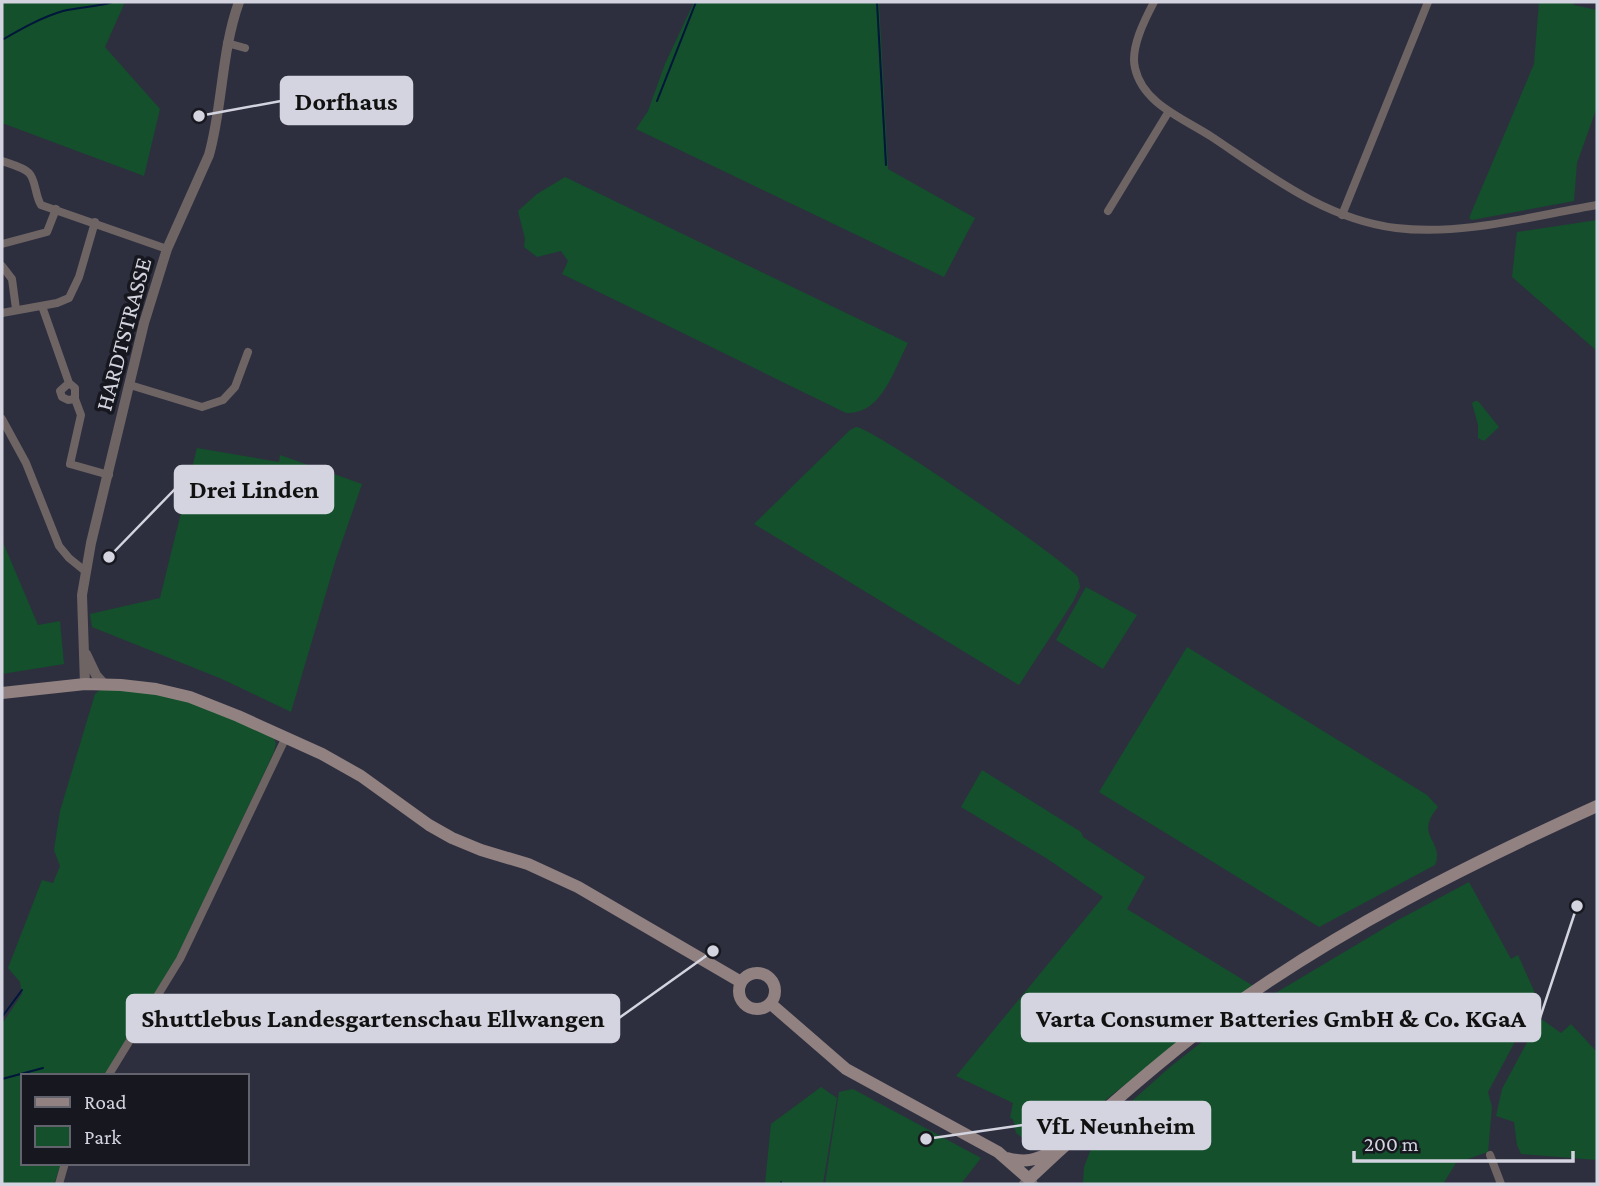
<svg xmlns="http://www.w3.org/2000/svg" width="1599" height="1186" viewBox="0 0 1599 1186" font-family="'Crimson Pro',serif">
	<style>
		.green { fill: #13502b }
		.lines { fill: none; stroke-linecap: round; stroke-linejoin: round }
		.stream { stroke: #00163b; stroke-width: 2 }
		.minor { stroke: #6e6464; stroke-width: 8 }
		.tertiary { stroke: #6e6464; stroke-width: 10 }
		.secondary { stroke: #918180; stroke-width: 12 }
		.labels { text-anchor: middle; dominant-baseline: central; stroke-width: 7; stroke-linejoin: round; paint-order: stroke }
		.street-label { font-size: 24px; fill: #d3d4df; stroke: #17181f }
		.leader { fill: none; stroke: #d3d4df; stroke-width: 2.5 }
		.callout-dot { fill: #d3d4df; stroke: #17181f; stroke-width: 2.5 }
		.callout { fill: #d3d4df; stroke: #d3d4df; stroke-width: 2.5 }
		.callout-label { font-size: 26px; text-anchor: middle; font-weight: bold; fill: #111 }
	</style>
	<rect width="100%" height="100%" fill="#2d2f3f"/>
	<path class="green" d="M2,2H125L105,47L160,109L144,176L2,123Z
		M694,2H879L888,169L975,218L944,277L636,129L648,111L665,64Z
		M1539,2H1573L1574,5L1597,10V107L1577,163L1574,201L1472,220L1469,218L1534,64Z
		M565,177L908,343C894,369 882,415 846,413L562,274L568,261L561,251L537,257L524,247L525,239L518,211L537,194Z
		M1597,220V351L1512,277L1517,232Z
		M1475,401H1478L1499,427L1484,441L1478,438V425L1472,403Z
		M856,427C872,427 1062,558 1078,577L1080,587L1073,602L1019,685L754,524L850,430Z
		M197,448L279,462L280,455L362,484L336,559L291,712L222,679L92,627L90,614L160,598Z
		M2,540L38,625L60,621L64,664L2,674Z
		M1086,587L1137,615L1103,669L1056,640Z
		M1187,647L1427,795L1438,807C1413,837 1445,840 1435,865L1319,927L1099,792Z
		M118,689L157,694L190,702L272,735L276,743L274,752L175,961L104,1076H23V1163H61L54,1184H2V1024L22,994L20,982L8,968L42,880L53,883L60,866L54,850L60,811L95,694L100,690Z
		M982,770L1081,832L1083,837L1145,877L1127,909L1255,987L1118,1090L1050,1145L1049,1139L1028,1142L1016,1133L1013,1119L1010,1118L1013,1103L956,1076L1103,897L1046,858L961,807Z
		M1469,882L1511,959L1518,955L1539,1002L1538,1006H1534L1488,1092L1492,1107L1488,1152L1456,1163L1443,1184L1083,1183L1084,1167L1095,1139L1115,1116L1170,1067L1227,1022L1398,920Z
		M1540,1018L1561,1033L1571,1024L1597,1052V1160L1521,1154L1517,1145L1514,1122L1496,1116L1502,1089Z
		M821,1087L837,1098L823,1184H765L771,1124Z
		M853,1089L981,1158L961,1184H825L839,1092Z"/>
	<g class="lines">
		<path class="stream" d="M877,2L886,165
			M2,40C21,29 42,17 63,11C80,7 96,7 113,2
			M657,101L696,2
			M2,1017L22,990
			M2,1079L43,1068
			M781,1184V1182"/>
		<path class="minor" d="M1154,2C1145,19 1130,48 1135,68C1143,104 1183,118 1212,137C1269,175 1325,219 1396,228C1463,236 1532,216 1597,205
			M227,43L245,48
			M2,161C10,164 23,167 29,173C36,180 35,196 41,205L167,249
			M1108,211L1169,111
			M1342,215L1428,2
			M2,244L47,232L56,209
			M2,266L12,279L16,309
			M42,306L69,383L75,388V399L81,415L70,464L109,475
			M2,313L57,303L69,298L79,277L95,222
			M69,383L60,391L62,397L68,400L75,399
			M130,385L202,407L223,400L235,387L248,352
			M2,419L26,463L59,546L69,558L85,571
			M108,1076L180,959L286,737
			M1490,1155L1501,1184
			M59,1184L65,1163"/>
		<path class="tertiary" d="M86,654L96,675L104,684
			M85,684L82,595L91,543L144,323L167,249L209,155C223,105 221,52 239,2
			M1024,1184L1029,1179L1033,1184"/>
		<path class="secondary" d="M2,693L85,684L121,685L156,689L190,697L238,716L322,754L361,776L429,825L452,838L481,850L528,864L578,887L741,982
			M739 991a18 18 0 1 1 36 0a18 18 0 1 1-36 0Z
			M771,1004L846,1069L998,1152L1029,1179C1091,1121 1154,1065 1222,1014C1337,930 1467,865 1597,806
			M1007,1158C1026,1163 1035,1160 1052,1152"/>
	</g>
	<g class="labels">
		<g class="street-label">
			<text transform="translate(123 334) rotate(-75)">HARDTSTRASSE</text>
		</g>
	</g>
	<path class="leader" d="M199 116L281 101M109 557L175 489M1577 906L1540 1018M713 951L619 1018M926 1139L1023 1125"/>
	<g class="callout-dot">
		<circle cx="199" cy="116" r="7"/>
		<circle cx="109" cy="557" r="7"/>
		<circle cx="1577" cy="906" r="7"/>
		<circle cx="713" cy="951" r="7"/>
		<circle cx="926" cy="1139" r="7"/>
	</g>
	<g class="callout">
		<rect x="281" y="77" width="131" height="47" rx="7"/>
		<rect x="175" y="466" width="158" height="47" rx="7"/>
		<rect x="1022" y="994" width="518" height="47" rx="7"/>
		<rect x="127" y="995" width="492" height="47" rx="7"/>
		<rect x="1023" y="1102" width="187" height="47" rx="7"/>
	</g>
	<g class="callout-label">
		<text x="346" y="110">Dorfhaus</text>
		<text x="254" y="498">Drei Linden</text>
		<text x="1281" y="1027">Varta Consumer Batteries GmbH &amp; Co. KGaA</text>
		<text x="373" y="1027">Shuttlebus Landesgartenschau Ellwangen</text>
		<text x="1116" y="1134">VfL Neunheim</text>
	</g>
	<rect width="1599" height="1186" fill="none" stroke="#d3d4df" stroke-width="7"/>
	<rect x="21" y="1074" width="228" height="91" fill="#17181f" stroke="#62636c" stroke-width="2"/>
	<rect x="35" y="1097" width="35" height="10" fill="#918180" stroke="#62636c" stroke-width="2"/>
	<text x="84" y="1109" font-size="21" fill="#d3d4df">Road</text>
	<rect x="35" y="1126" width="35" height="21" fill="#13502b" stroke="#62636c" stroke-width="2"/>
	<text x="84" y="1144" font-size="21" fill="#d3d4df">Park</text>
	<path d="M1354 1151v10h219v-10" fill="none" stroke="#d3d4df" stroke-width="3.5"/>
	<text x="1364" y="1151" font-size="21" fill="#d3d4df" stroke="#17181f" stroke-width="5" paint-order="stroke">200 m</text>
</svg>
